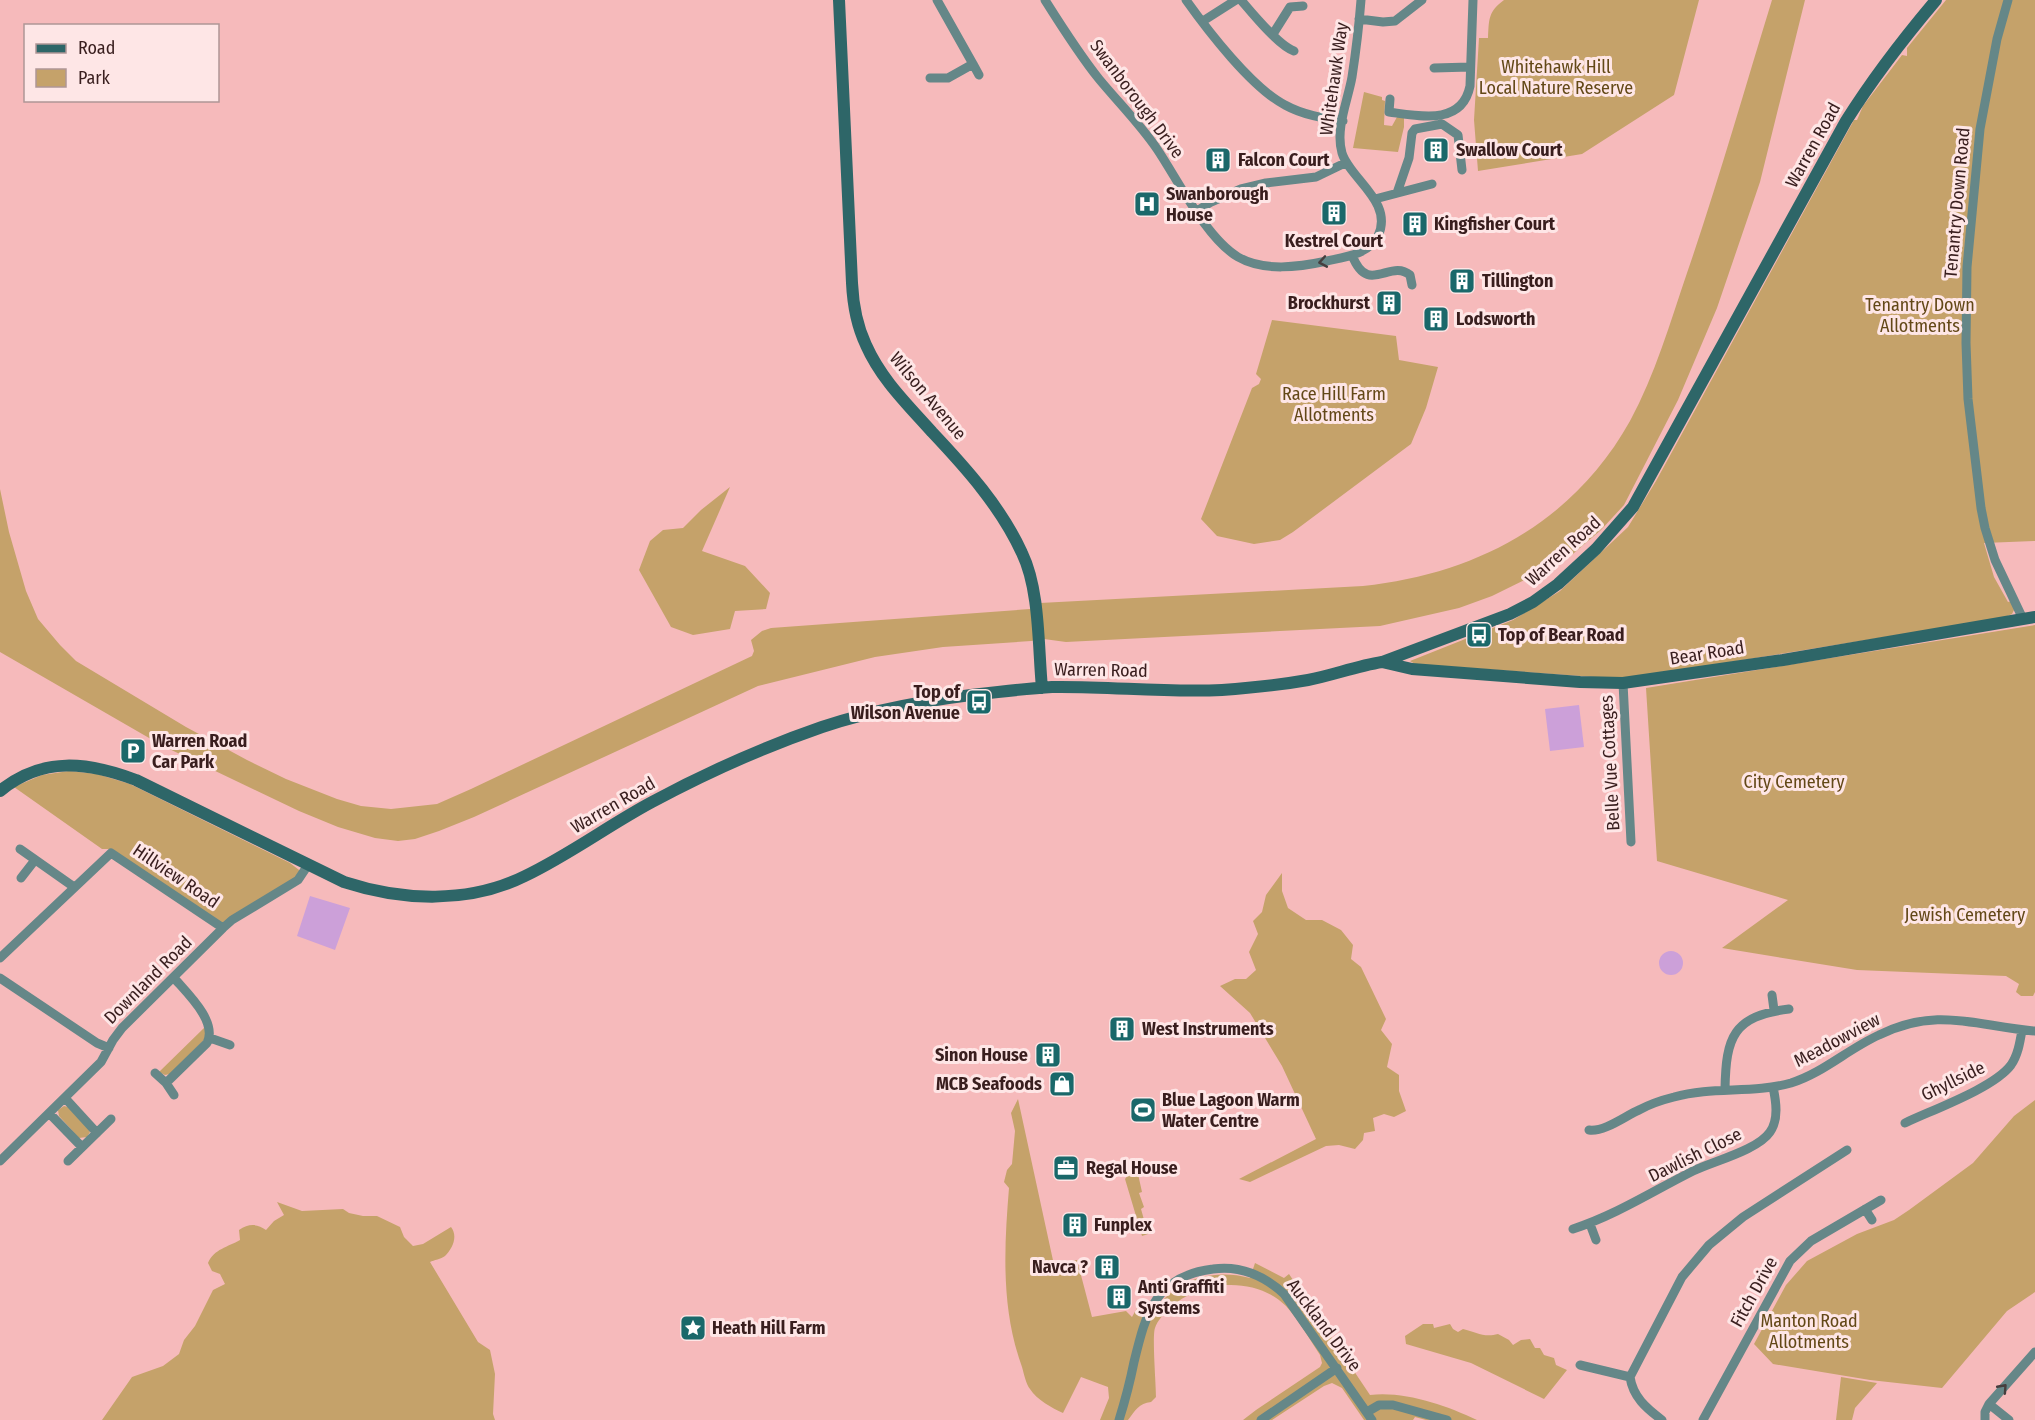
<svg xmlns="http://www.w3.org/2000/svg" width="2035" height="1420" viewBox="0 0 2035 1420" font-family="'Fira Sans Condensed',sans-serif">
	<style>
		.green { fill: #c5a26a }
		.water { fill: #cca0d9 }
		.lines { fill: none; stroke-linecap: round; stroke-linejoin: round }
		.street { stroke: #658788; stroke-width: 9 }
		.secondary { stroke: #2e6668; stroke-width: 12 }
		.oneway { stroke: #463e3e }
		.labels { text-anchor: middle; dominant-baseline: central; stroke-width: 6; stroke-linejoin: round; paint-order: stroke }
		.park-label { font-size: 18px; fill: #634817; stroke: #fee6e6 }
		.street-label { font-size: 18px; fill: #391e1e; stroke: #fee6e6 }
		.poi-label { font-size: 18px; font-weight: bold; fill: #391e1e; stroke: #fee6e6; text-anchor: start }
	</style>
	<rect width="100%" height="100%" fill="#f6babb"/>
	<path class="green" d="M1504,0H1699L1674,95L1582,154L1478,171L1474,120L1479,38H1488C1489,19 1488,12 1504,0Z
		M1772,0H1805L1760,182L1717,308L1678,400L1624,505L1601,530L1567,559L1492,596L1459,608L1380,626L1066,642L1044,639L1031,641L943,647L875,657L758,686L474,817L439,831L415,839L398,841L375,838L338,827L299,811L163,746L0,652V489L9,532L26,591L38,619L60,645L76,661L186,727L247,760L286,779L337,799L361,806L391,809L437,804L471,789L752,656L754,651L751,640L762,631L771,628L1030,609L1040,603L1363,586C1476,574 1573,523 1630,421C1655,375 1670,323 1687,273C1718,183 1744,91 1772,0Z
		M1946,0H2035V541L1984,543L1994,577L2008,602L2012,601L2014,610L2012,614L2003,618L1644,676L1610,678L1441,666L1415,664L1410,661L1513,620L1560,591L1628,527L1656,481L1854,120H1857L1863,106L1902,55L1907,56V48Z
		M1364,92L1382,97V100L1385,101L1384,125L1392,126L1397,117H1404V127L1398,152L1353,148Z
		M1272,320L1396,336L1399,360L1438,367L1426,408L1411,444L1293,532L1280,540L1254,544L1217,536L1201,519L1252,388L1259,384L1261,379L1256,374Z
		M730,487L702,551L745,566L770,593L766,609L735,611L730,629L693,635L671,627L639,570L650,541L663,530L683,528L701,510Z
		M2035,625V992L2033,996H2021L2016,992L2019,984L2006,976L1857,970L1722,948L1788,900L1657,861L1646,688Z
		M69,771L97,774L130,784L290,863L303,873L223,926L108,849H102L14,787L42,775Z
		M1282,873V891L1288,908L1306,920H1322L1341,930L1353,945L1351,959L1361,967L1386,1019L1381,1030L1392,1044L1387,1067L1399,1075V1091L1406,1111L1394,1117L1384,1114L1373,1118L1375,1131L1364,1133L1363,1140L1355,1149L1339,1145L1326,1146L1250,1182L1239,1179L1316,1139L1282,1066L1250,1013L1220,986L1235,979H1246L1256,970L1249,952L1258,934L1253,921L1262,912L1266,895Z
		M205,1027V1039L170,1074L165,1075L159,1072Z
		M1018,1099L1054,1265L1077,1260L1092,1317L1126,1311L1132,1317L1137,1308L1151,1316C1173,1280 1210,1268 1250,1278L1255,1263L1284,1278L1289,1274L1370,1395C1405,1391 1445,1405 1477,1420H1426L1415,1417L1413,1420H1364L1342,1388L1332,1383L1324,1386L1272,1420H1243L1256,1410L1320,1367L1322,1363L1320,1355C1310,1340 1298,1319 1286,1306C1255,1275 1198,1280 1169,1309C1164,1314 1157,1321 1155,1328C1152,1337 1156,1383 1156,1397L1151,1402C1139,1403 1135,1411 1128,1420H1100L1109,1398L1108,1387L1081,1377L1063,1413C1052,1408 1037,1400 1030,1389C1026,1384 1024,1374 1022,1367C1001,1309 1004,1249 1009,1188L1004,1182L1007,1170L1012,1164L1015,1131L1011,1113Z
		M2035,1100V1292L2007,1311L1942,1388L1870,1380L1773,1364L1754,1344L1786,1285L1807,1261L1857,1234L1894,1220L1909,1210L1973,1163L2014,1116Z
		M64,1106L68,1107L88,1128L90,1132L87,1137L79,1138L59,1116L58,1110Z
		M1138,1174L1142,1192L1139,1193L1144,1207L1141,1209L1148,1234L1142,1236L1125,1179L1128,1175Z
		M277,1202L302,1211L343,1209L349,1213L363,1216H377L400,1227L404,1237L413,1246L423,1244L451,1227C458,1236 453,1248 445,1256C441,1259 434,1260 430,1262L478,1342L490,1350L495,1374L493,1414L495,1420H102L132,1377L163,1366L179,1354L184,1340L195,1326L213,1290L225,1284L220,1274L212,1271L208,1263C214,1249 228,1247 240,1240L239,1230C249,1223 258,1224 266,1230L274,1221L284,1215Z
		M1423,1324H1433L1434,1328L1450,1324L1453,1329L1458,1332L1463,1329C1476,1332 1484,1338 1498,1334L1509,1340L1513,1345L1521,1340L1530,1339L1535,1348H1540L1544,1355L1554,1358L1556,1365L1567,1370L1544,1399L1471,1363L1406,1344L1405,1336Z
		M1841,1377L1877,1383L1855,1408L1852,1420H1836Z"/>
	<path class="water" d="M1579,705L1584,747L1550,751L1545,709Z
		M310,896L350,908L335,950L297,936Z
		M1659 963a12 12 0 1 1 24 0a12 12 0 1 1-24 0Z"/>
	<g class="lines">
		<path class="street" d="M1045,0C1062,27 1079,54 1099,79C1118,102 1140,124 1157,149C1178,180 1206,238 1238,257C1264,272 1299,267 1327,261C1345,257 1369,254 1378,236C1394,202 1350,179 1342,153C1335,129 1348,100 1352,77C1356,51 1359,26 1361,0
			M1186,0C1208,31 1252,88 1285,105C1303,115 1323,118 1343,121
			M1241,0C1253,14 1278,45 1294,51
			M2008,0L1997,39L1980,129L1967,267L1966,343L1968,399L1981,508L1985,528L1995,560L2023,619
			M1359,19L1383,22L1395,21L1422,0
			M1203,21L1236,0
			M1273,34L1290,7L1303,6
			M973,64L979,75
			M1434,68L1470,67
			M930,78H948L973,64L937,0
			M1390,99L1389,112C1419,116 1462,126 1470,86L1473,0
			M1397,193L1409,158L1412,133L1415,129L1442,124L1458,135L1462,170
			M1375,199L1432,184
			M1197,211L1211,202L1241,189L1266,183L1316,177L1345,163
			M1352,255C1368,297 1390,258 1410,275L1412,285
			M1623,683L1631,842
			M20,849L74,887
			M21,878L35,860
			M0,958L111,853L223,928
			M0,978L97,1043L109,1048
			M1772,995L1774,1010
			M210,1038L230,1045
			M155,1073L166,1083L207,1043C218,1022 187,993 174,978
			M166,1083L174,1095
			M1725,1089C1726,1037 1733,1016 1789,1009
			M65,1098L97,1133
			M49,1113L82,1147
			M1905,1123C1932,1110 1994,1088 2011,1065C2018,1055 2020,1042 2022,1030
			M1589,1130C1605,1132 1625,1116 1639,1110C1650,1104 1662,1100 1674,1097C1713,1086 1752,1094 1791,1083C1823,1073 1848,1049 1879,1035C1937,1006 1976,1026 2035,1031
			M0,1161L101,1062L113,1040L122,1028L223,928L232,920L298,880L308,865
			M68,1161L111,1119
			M1865,1209L1872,1220
			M1590,1224L1596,1240
			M1573,1229C1616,1215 1653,1191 1693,1171C1714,1161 1758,1150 1770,1132C1779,1119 1776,1101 1773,1087
			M1580,1365L1630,1377
			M1367,1412L1379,1405H1393L1447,1420
			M1119,1420C1125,1401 1130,1382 1134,1362C1146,1313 1155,1276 1213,1269C1240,1265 1265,1276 1284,1294L1372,1420
			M1261,1420L1337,1368
			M1662,1420C1646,1408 1633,1397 1630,1377L1682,1277L1709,1245L1743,1217L1847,1150
			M1703,1420L1790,1261L1811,1241L1881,1200
			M1985,1420V1412L1989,1404
			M2009,1420L1989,1404L2035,1352"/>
		<path class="secondary" d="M839,0L852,283C853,304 857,326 866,345C881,379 907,404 932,432C966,468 1001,507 1022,553C1040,590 1038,647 1042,688
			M1382,662L1412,669L1580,682L1623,683L1783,660L2035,617
			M0,791C43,756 88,762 136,780L344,882C402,901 469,904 525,876C569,855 609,825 652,802C706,773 764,747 822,727C879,708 938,698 998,692C1016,690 1034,688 1052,687C1109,686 1165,693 1222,690C1250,688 1280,685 1308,680C1333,675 1357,666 1382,662L1510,614L1533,602L1558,584L1596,549L1633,507L1846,121C1873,78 1903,39 1936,0"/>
	</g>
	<defs><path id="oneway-chevron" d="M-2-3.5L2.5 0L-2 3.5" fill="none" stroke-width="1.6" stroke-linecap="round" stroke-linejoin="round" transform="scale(1.5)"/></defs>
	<g class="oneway">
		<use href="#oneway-chevron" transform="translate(1323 262) rotate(170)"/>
		<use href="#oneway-chevron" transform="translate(2003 1388) rotate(-48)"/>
	</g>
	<defs>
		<symbol id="building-square" viewBox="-11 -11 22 22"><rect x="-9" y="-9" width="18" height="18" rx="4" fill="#1a686a" stroke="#fee6e6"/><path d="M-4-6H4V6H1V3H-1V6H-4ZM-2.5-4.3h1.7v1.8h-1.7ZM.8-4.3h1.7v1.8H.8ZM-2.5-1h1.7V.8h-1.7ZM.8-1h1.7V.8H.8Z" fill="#fff"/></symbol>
		<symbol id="hospital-square" viewBox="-11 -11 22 22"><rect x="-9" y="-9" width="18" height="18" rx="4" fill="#1a686a" stroke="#fee6e6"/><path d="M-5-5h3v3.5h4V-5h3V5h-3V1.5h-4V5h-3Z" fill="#fff"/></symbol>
		<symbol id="bus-square" viewBox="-11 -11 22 22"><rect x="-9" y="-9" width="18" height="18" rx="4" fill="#1a686a" stroke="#fee6e6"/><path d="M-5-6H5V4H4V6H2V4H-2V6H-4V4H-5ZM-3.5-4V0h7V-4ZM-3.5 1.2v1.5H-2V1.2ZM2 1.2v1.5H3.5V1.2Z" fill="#fff"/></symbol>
		<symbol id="parking-square" viewBox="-11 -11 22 22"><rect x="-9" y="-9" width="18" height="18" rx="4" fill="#1a686a" stroke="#fee6e6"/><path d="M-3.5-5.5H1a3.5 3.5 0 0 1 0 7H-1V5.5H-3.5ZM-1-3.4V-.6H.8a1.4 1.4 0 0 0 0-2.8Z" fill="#fff"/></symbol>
		<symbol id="shop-square" viewBox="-11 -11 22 22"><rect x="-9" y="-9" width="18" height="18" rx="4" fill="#1a686a" stroke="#fee6e6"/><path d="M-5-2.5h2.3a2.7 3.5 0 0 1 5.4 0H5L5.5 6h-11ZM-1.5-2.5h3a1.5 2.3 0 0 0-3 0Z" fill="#fff"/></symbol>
		<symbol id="stadium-square" viewBox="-11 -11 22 22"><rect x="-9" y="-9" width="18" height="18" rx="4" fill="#1a686a" stroke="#fee6e6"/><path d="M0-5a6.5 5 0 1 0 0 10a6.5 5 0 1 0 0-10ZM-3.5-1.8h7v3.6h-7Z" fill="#fff"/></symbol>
		<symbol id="office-square" viewBox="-11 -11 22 22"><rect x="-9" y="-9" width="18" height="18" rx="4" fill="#1a686a" stroke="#fee6e6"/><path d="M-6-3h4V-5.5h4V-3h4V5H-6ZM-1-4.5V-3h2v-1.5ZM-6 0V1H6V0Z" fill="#fff"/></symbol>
		<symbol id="sight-square" viewBox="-11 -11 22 22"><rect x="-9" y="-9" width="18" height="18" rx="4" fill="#1a686a" stroke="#fee6e6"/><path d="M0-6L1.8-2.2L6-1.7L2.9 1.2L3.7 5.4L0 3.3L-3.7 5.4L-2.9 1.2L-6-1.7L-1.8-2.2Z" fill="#fff"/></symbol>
	</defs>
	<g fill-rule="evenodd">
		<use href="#building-square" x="1421" y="135" width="30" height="30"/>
		<use href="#building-square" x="1203" y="145" width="30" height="30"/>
		<use href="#hospital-square" x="1132" y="189" width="30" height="30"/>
		<use href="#building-square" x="1319" y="198" width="30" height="30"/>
		<use href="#building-square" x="1400" y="209" width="30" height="30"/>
		<use href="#building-square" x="1447" y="266" width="30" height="30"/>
		<use href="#building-square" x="1374" y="288" width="30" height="30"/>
		<use href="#building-square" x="1421" y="304" width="30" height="30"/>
		<use href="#bus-square" x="1464" y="620" width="30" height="30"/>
		<use href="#bus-square" x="964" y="687" width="30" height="30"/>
		<use href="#parking-square" x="118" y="736" width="30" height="30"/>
		<use href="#building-square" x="1107" y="1014" width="30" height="30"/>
		<use href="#building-square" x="1033" y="1040" width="30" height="30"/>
		<use href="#shop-square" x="1047" y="1069" width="30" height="30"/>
		<use href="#stadium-square" x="1128" y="1095" width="30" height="30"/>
		<use href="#office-square" x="1051" y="1153" width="30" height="30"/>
		<use href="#building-square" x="1060" y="1210" width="30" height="30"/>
		<use href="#building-square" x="1092" y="1252" width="30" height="30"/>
		<use href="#building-square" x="1104" y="1282" width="30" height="30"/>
		<use href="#sight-square" x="678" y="1313" width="30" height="30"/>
	</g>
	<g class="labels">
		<g class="park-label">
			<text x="1556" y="67">Whitehawk Hill<tspan x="1556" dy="21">Local Nature Reserve</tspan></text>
			<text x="1920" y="305">Tenantry Down<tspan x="1920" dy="21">Allotments</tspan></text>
			<text x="1334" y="394">Race Hill Farm<tspan x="1334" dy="21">Allotments</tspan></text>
			<text x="1794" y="782">City Cemetery</text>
			<text x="1965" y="915">Jewish Cemetery</text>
			<text x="1809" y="1321">Manton Road<tspan x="1809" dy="21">Allotments</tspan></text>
		</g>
		<g class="street-label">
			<text transform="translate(1334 79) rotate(-82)">Whitehawk Way</text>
			<text transform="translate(1137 99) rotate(53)">Swanborough Drive</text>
			<text transform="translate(1813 145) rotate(-61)">Warren Road</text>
			<text transform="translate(1957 203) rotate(-85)">Tenantry Down Road</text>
			<text transform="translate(928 396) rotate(50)">Wilson Avenue</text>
			<text transform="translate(1563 551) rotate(-42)">Warren Road</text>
			<text transform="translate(1707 653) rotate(-9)">Bear Road</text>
			<text transform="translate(1101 670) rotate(1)">Warren Road</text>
			<text transform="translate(1610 763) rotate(-93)">Belle Vue Cottages</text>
			<text transform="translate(613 805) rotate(-30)">Warren Road</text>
			<text transform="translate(176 876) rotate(34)">Hillview Road</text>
			<text transform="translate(148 980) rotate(-45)">Downland Road</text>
			<text transform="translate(1837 1040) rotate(-28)">Meadowview</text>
			<text transform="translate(1953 1081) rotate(-26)">Ghyllside</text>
			<text transform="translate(1695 1155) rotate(-26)">Dawlish Close</text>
			<text transform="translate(1754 1292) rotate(-61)">Fitch Drive</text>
			<text transform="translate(1324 1325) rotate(53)">Auckland Drive</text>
		</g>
		<g class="poi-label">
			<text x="1456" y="150">Swallow Court</text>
			<text x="1238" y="160">Falcon Court</text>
			<text x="1166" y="194">Swanborough<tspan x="1166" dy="21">House</tspan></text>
			<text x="1434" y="224">Kingfisher Court</text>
			<text x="1334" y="241" text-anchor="middle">Kestrel Court</text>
			<text x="1482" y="281">Tillington</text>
			<text x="1370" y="303" text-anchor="end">Brockhurst</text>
			<text x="1456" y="319">Lodsworth</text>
			<text x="1498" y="635">Top of Bear Road</text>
			<text x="960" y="692" text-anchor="end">Top of<tspan x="960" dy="21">Wilson Avenue</tspan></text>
			<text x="152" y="741">Warren Road<tspan x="152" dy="21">Car Park</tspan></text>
			<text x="1142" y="1029">West Instruments</text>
			<text x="1028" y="1055" text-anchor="end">Sinon House</text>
			<text x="1042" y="1084" text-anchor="end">MCB Seafoods</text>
			<text x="1162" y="1100">Blue Lagoon Warm<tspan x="1162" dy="21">Water Centre</tspan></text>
			<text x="1086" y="1168">Regal House</text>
			<text x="1094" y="1225">Funplex</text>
			<text x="1088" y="1267" text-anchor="end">Navca ?</text>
			<text x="1138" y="1287">Anti Graffiti<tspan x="1138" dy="21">Systems</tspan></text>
			<text x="712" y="1328">Heath Hill Farm</text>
		</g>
	</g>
	<rect x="24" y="24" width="195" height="78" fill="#fee6e6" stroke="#af9696" stroke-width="1.5"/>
	<rect x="36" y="44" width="30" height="9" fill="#2e6668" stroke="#af9696" stroke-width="1.5"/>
	<text x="78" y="54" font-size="18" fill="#391e1e">Road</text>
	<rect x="36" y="69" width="30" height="18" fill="#c5a26a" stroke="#af9696" stroke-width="1.5"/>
	<text x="78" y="84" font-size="18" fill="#391e1e">Park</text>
</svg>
